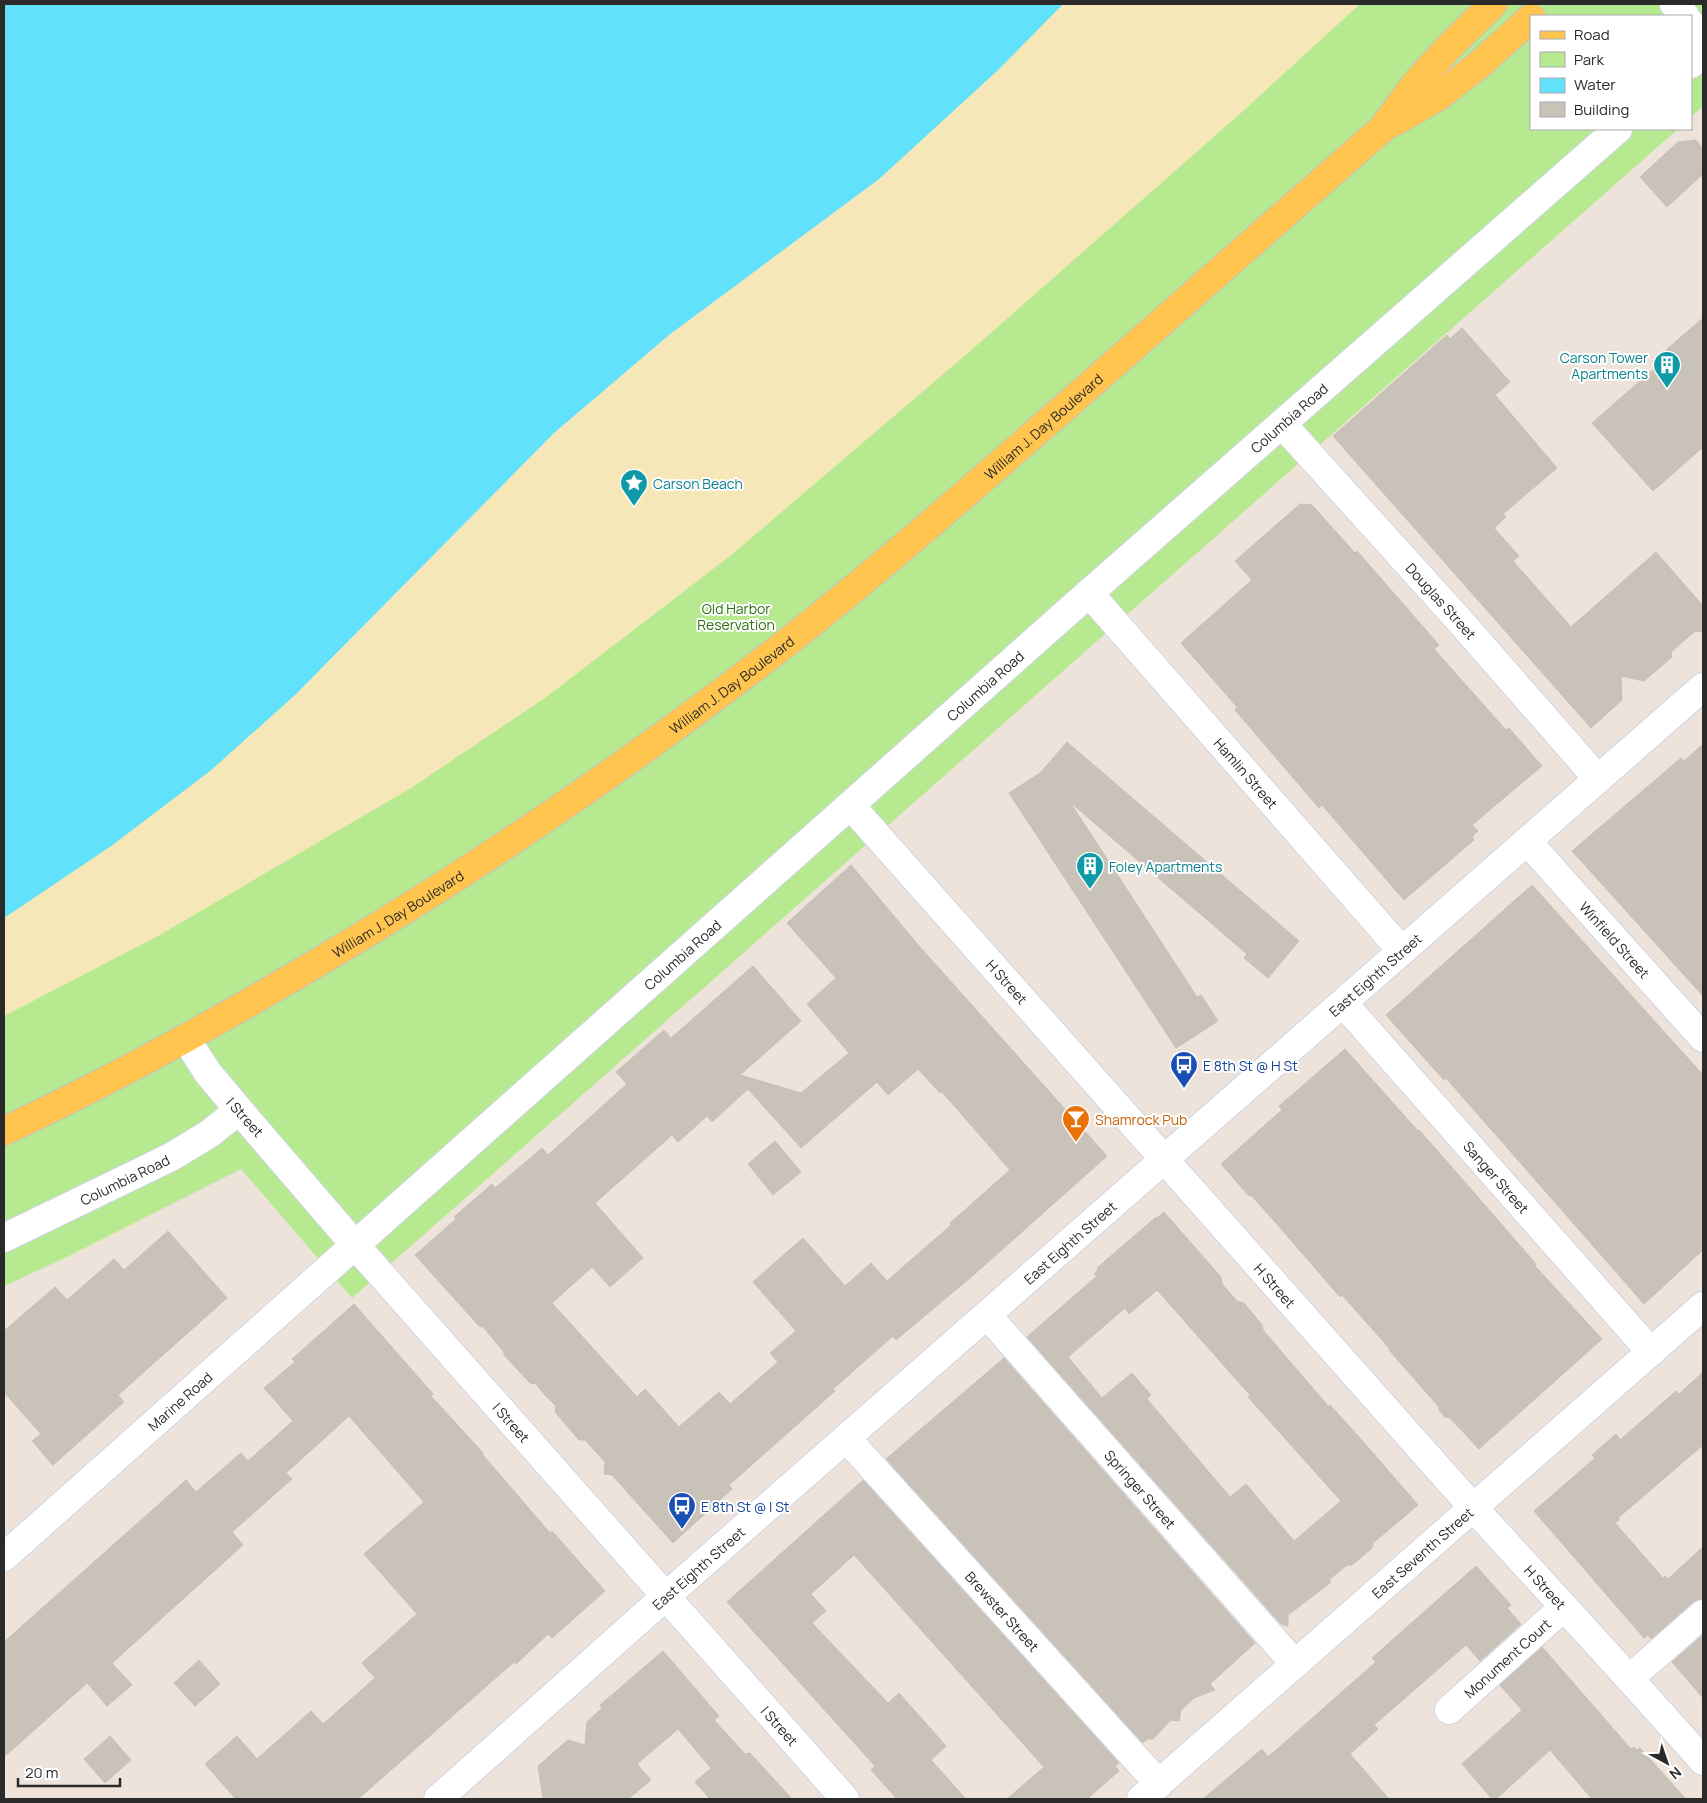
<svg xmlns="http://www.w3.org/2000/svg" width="1707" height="1803" viewBox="0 0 1707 1803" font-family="Manrope,sans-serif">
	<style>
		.green { fill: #b7ea90 }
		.sand { fill: #f6e7b9 }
		.water { fill: #61e1fb }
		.building { fill: #c8c2b9; stroke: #c9bfb3; fill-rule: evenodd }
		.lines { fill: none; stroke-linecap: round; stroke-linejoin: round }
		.minor-casing { stroke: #cfd5e5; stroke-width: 30 }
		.tertiary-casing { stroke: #cfd5e5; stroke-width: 30 }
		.secondary-casing { stroke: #cfd5e5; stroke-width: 30 }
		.primary-casing { stroke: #c3c3c3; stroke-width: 30 }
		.minor { stroke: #fff; stroke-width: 28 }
		.tertiary { stroke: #fff; stroke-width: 28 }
		.secondary { stroke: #fff; stroke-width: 28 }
		.primary { stroke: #ffc54e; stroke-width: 28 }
		.labels { text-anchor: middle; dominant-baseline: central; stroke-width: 4; stroke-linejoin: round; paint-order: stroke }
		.culture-label { font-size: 14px; fill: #0d838f; stroke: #fff; text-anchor: start }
		.street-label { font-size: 14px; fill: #2a2a2a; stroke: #fff }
		.park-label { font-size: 14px; fill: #2e6f12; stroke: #fff }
		.transit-label { font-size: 14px; fill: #164399; stroke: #fff; text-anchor: start }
		.food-label { font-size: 14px; fill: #c56008; stroke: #fff; text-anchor: start }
	</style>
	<rect width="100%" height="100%" fill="#eee3da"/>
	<path class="green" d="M1063,4H1703V106L1691,117V16H1531V129H1678L352,1298L241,1169L63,1259L4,1286V918L295,695L879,179Z"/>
	<path class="sand" d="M1063,4H1360L1242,112L968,353L730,556L545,698L411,788L158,936L4,1016V918L111,846L210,771L295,695L554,433L669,335L879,179L998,70Z"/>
	<path class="water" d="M4,4H1063L998,70L879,179L669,335L554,433L295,695L210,771L111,846L4,918Z"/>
	<path class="building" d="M1696,140L1703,149V174L1667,207L1640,177L1678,142Z
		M1703,318V447L1653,491L1592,423L1670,355L1666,350Z
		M1462,328L1510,382L1495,395L1557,468L1503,514L1506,517L1494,528L1519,556L1513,561L1571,627L1656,552L1703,606V632L1695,631L1671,652L1672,657L1644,681L1621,676L1622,700L1591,728L1333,436L1447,335L1450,339Z
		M1300,504L1312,505L1355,553L1357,551L1439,645L1434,649L1506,730L1509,728L1542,766L1472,825L1478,831L1472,837L1474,840L1404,900L1322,805L1319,808L1235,710L1237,707L1181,643L1252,580L1235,561Z
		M1067,742L1299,941L1268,978L1244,958L1247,954L1070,802L1197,997L1201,995L1218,1021L1176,1048L1009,793L1040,773Z
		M1703,744V996L1572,851L1681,758L1684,761Z
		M851,865L920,947L1107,1156L977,1272L896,1340L893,1336L833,1389L835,1391L729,1485L732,1489L673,1543L612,1475L604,1474L605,1462L585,1440H579L555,1412L556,1406L545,1395L536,1384L530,1383L504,1355V1352L483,1327L479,1326L415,1255L456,1219L454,1217L492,1184L495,1188L542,1148L548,1155L627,1084L616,1072L664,1030L671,1038L753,966L801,1021L740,1075L801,1093L849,1053L807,1004L836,978L787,923ZM918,1069L940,1093L942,1092L1010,1170L950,1223L951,1225L887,1281L871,1263L845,1286L803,1238L753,1282L796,1331L770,1353L778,1362L730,1404L719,1392L679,1427L645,1389L637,1397L552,1303L592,1267L610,1287L643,1258L595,1203L672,1135L678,1142L707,1116L712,1122L748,1089L801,1148L877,1082L888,1095Z
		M1532,885L1703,1075V1250L1644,1304L1446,1078L1444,1080L1386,1015Z
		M1345,1049L1418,1131L1419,1130L1450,1165L1536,1264L1535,1266L1602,1339L1479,1449L1450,1418L1445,1417L1439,1410V1407L1389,1350L1390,1349L1342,1295L1340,1297L1276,1223L1251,1195L1249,1196L1221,1164L1282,1110L1279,1106Z
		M775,1141L801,1172L773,1195L748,1164Z
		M1164,1212L1221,1277L1222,1284L1237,1301L1244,1303L1262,1325L1263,1330L1329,1407L1330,1405L1360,1438L1418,1505L1373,1543L1372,1548L1352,1565H1347L1330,1579V1583L1288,1615V1626L1281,1624L1027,1337L1097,1276L1094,1274L1098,1270L1097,1268L1156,1217L1157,1218ZM1157,1290L1250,1395L1248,1397L1341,1501L1294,1541L1246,1484L1230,1497L1147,1399L1151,1395L1132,1373L1102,1398L1068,1357L1125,1308L1129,1314Z
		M168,1231L227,1298L118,1395L124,1402L53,1465L32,1441L41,1434L4,1392V1331L55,1287L67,1300L114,1259L124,1270Z
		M354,1304L433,1394L431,1396L483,1453L482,1454L550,1533L552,1531L605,1591L552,1638L548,1634L516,1664L514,1662L358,1799H236L205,1764L237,1736L257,1759L311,1711L323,1724L375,1678L362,1663L417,1614L364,1554L424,1502L349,1416L286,1473L292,1479L232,1532L243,1545L112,1663L132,1685L107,1706L87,1683L4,1757V1642L186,1480L196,1492L241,1453L248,1461L293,1421L264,1388L295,1362L292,1359Z
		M1004,1358L1255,1643L1210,1684L1215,1690L1194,1698L1181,1710L1179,1721L1171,1720L1153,1739H1147L1143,1743L886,1459Z
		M1703,1372V1445L1618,1518L1619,1520L1615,1523L1663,1578L1665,1576L1668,1579L1703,1547V1599L1693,1602L1651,1639L1648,1635L1644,1638L1534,1511L1595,1458L1592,1455L1616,1434L1620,1440L1676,1391L1679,1394Z
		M863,1480L1119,1763L1115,1766L1119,1771L1087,1799H1007L1044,1767L854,1555L811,1594L826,1611L812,1623L888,1703L899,1693L946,1746L931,1760L966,1799H897L871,1770L875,1766L727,1602Z
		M1476,1566L1511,1605L1507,1608L1521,1624L1480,1661L1466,1645L1374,1725L1378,1729L1350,1754L1389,1799H1203L1262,1749L1268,1757L1376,1662L1372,1658Z
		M1703,1635V1698L1672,1662Z
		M1542,1647L1631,1749L1634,1747L1637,1750L1640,1748L1686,1799H1592L1550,1750L1496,1799H1492L1462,1764L1522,1710L1500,1685Z
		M663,1651L719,1716L714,1720L745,1754L750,1753L792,1799H710L695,1782L711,1768L678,1729L637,1764L651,1780L628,1799H543L538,1766L568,1740L585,1745L587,1722L602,1708L600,1705Z
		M199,1660L220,1684L195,1706L174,1683Z
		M110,1736L131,1760L105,1783L84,1759Z"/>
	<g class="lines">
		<defs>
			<g id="minor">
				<path id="s1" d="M1282,424L1459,620L1598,779"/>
				<path id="s2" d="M1089,593L1402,951"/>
				<path id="s3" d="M851,806C1053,1031 1251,1260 1453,1485C1536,1577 1621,1668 1703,1761"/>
				<path id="s4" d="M1527,841L1703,1038"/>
				<path id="s5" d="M1343,1003L1651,1352"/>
				<path d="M186,1039L208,1073L239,1110"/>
				<path id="s6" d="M987,1315L1295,1664"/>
				<path id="s7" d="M847,1439L1159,1784"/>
				<path id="s8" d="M4,1557L355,1245L845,1799"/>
				<path d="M1630,1678L1703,1614"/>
				<path id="s9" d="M1449,1710L1564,1607"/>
				<path id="s10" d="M438,1799L666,1596L1703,687"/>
				<path id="s11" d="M1141,1799L1703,1306"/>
			</g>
			<path id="tertiary" d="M1674,4L1685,16
				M1691,24L1703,39"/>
			<g id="secondary">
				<path d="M1691,64L1703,53"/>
				<path id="s12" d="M4,1238L171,1157L209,1134L239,1110L355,1245L1089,593L1618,129"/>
			</g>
			<g id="primary">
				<path d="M1392,123L1439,96L1480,64L1531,18"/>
				<path id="s13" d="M4,1131C113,1080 218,1022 322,960C479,867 631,763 776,651C876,573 970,490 1065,407C1171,314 1276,221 1382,129L1416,83L1452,44L1493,4"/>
			</g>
		</defs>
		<use href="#minor" class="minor-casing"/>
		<use href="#tertiary" class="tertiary-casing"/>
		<use href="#secondary" class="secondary-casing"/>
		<use href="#primary" class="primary-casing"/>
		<use href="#minor" class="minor"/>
		<use href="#tertiary" class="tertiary"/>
		<use href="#secondary" class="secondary"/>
		<use href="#primary" class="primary"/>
	</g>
	<defs>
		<symbol id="building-pin" viewBox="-11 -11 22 30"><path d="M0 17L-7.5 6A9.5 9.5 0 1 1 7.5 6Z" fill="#0f9aa8" stroke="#fff"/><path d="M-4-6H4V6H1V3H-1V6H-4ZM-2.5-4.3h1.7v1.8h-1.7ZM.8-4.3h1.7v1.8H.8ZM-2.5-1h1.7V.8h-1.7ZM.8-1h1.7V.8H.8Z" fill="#fff"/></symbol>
		<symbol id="sight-pin" viewBox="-11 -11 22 30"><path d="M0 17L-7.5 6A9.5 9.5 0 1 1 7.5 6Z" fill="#0f9aa8" stroke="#fff"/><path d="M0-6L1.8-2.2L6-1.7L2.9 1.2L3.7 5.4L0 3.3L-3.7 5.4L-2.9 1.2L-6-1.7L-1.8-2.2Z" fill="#fff"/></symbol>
		<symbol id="bus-pin" viewBox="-11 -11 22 30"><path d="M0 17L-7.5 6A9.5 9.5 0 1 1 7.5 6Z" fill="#1a4fb4" stroke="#fff"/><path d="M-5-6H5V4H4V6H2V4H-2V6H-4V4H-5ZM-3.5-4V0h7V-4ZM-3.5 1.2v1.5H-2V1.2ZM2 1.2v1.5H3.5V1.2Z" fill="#fff"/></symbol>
		<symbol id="bar-pin" viewBox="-11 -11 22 30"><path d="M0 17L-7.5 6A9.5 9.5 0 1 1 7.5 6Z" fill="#e8710a" stroke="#fff"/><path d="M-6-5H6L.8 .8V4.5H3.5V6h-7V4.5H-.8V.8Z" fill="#fff"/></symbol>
	</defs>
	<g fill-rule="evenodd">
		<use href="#building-pin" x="1651" y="349" width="32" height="43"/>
		<use href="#sight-pin" x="618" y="467" width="32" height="43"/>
		<use href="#building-pin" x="1074" y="850" width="32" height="43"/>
		<use href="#bus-pin" x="1168" y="1049" width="32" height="43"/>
		<use href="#bar-pin" x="1060" y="1103" width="32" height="43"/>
		<use href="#bus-pin" x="666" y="1490" width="32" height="43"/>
	</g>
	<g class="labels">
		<g class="culture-label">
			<text x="1648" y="357" text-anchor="end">Carson Tower<tspan x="1648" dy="16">Apartments</tspan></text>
			<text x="653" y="483">Carson Beach</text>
			<text x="1109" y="866">Foley Apartments</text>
		</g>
		<g class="street-label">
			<text stroke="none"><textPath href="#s12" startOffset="1694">Columbia Road</textPath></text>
			<text stroke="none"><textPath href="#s13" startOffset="1260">William J. Day Boulevard</textPath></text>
			<text stroke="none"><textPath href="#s1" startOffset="238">Douglas Street</textPath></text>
			<text stroke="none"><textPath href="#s13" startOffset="855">William J. Day Boulevard</textPath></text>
			<text stroke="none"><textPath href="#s12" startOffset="1289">Columbia Road</textPath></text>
			<text stroke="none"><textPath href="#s2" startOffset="239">Hamlin Street</textPath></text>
			<text stroke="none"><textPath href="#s13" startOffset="450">William J. Day Boulevard</textPath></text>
			<text stroke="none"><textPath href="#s4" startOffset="132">Winfield Street</textPath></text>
			<text stroke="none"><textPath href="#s12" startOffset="884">Columbia Road</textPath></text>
			<text stroke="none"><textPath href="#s10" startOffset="1248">East Eighth Street</textPath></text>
			<text stroke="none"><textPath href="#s3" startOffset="235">H Street</textPath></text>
			<text transform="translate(245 1117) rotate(48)">I Street</text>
			<text stroke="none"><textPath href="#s5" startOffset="232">Sanger Street</textPath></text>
			<text stroke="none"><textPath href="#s12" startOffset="134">Columbia Road</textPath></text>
			<text stroke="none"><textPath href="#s10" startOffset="842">East Eighth Street</textPath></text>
			<text stroke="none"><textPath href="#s3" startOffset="640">H Street</textPath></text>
			<text stroke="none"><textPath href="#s8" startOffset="235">Marine Road</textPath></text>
			<text stroke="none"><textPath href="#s8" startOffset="706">I Street</textPath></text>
			<text stroke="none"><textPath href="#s6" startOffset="232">Springer Street</textPath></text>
			<text stroke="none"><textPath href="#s11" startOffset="374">East Seventh Street</textPath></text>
			<text stroke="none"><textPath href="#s10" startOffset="348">East Eighth Street</textPath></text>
			<text stroke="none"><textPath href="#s3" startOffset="1045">H Street</textPath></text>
			<text stroke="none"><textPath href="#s7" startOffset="232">Brewster Street</textPath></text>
			<text stroke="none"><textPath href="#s9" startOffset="78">Monument Court</textPath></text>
			<text stroke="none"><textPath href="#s8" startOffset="1111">I Street</textPath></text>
		</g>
		<g class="park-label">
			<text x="736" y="608">Old Harbor<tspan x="736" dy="16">Reservation</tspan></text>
		</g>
		<g class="transit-label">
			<text x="1203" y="1065">E 8th St @ H St</text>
			<text x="701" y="1506">E 8th St @ I St</text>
		</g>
		<g class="food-label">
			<text x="1095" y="1119">Shamrock Pub</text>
		</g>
	</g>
	<rect width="1707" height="1803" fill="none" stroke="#2a2a2a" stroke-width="10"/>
	<rect x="1530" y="15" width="162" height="115" fill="#ffffff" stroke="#aaaaaa"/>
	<rect x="1540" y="31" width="25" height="8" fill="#ffc54e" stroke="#aaaaaa"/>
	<text x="1574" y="40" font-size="15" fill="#2a2a2a">Road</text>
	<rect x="1540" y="52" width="25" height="15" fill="#b7ea90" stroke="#aaaaaa"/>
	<text x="1574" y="65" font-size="15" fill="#2a2a2a">Park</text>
	<rect x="1540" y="78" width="25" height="15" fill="#61e1fb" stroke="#aaaaaa"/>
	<text x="1574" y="90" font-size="15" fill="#2a2a2a">Water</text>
	<rect x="1540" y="102" width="25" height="15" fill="#c8c2b9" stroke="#aaaaaa"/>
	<text x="1574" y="115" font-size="15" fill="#2a2a2a">Building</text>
	<g transform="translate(1667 1763) rotate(140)" stroke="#ffffff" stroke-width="4" paint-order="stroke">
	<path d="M0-4L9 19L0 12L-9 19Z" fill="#2a2a2a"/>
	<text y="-8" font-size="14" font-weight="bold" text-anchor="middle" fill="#2a2a2a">N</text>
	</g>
	<path d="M18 1778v8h102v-8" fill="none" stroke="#2a2a2a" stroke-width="2.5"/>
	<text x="25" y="1778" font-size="15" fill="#2a2a2a" stroke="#ffffff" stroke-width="4" paint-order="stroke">20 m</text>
</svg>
